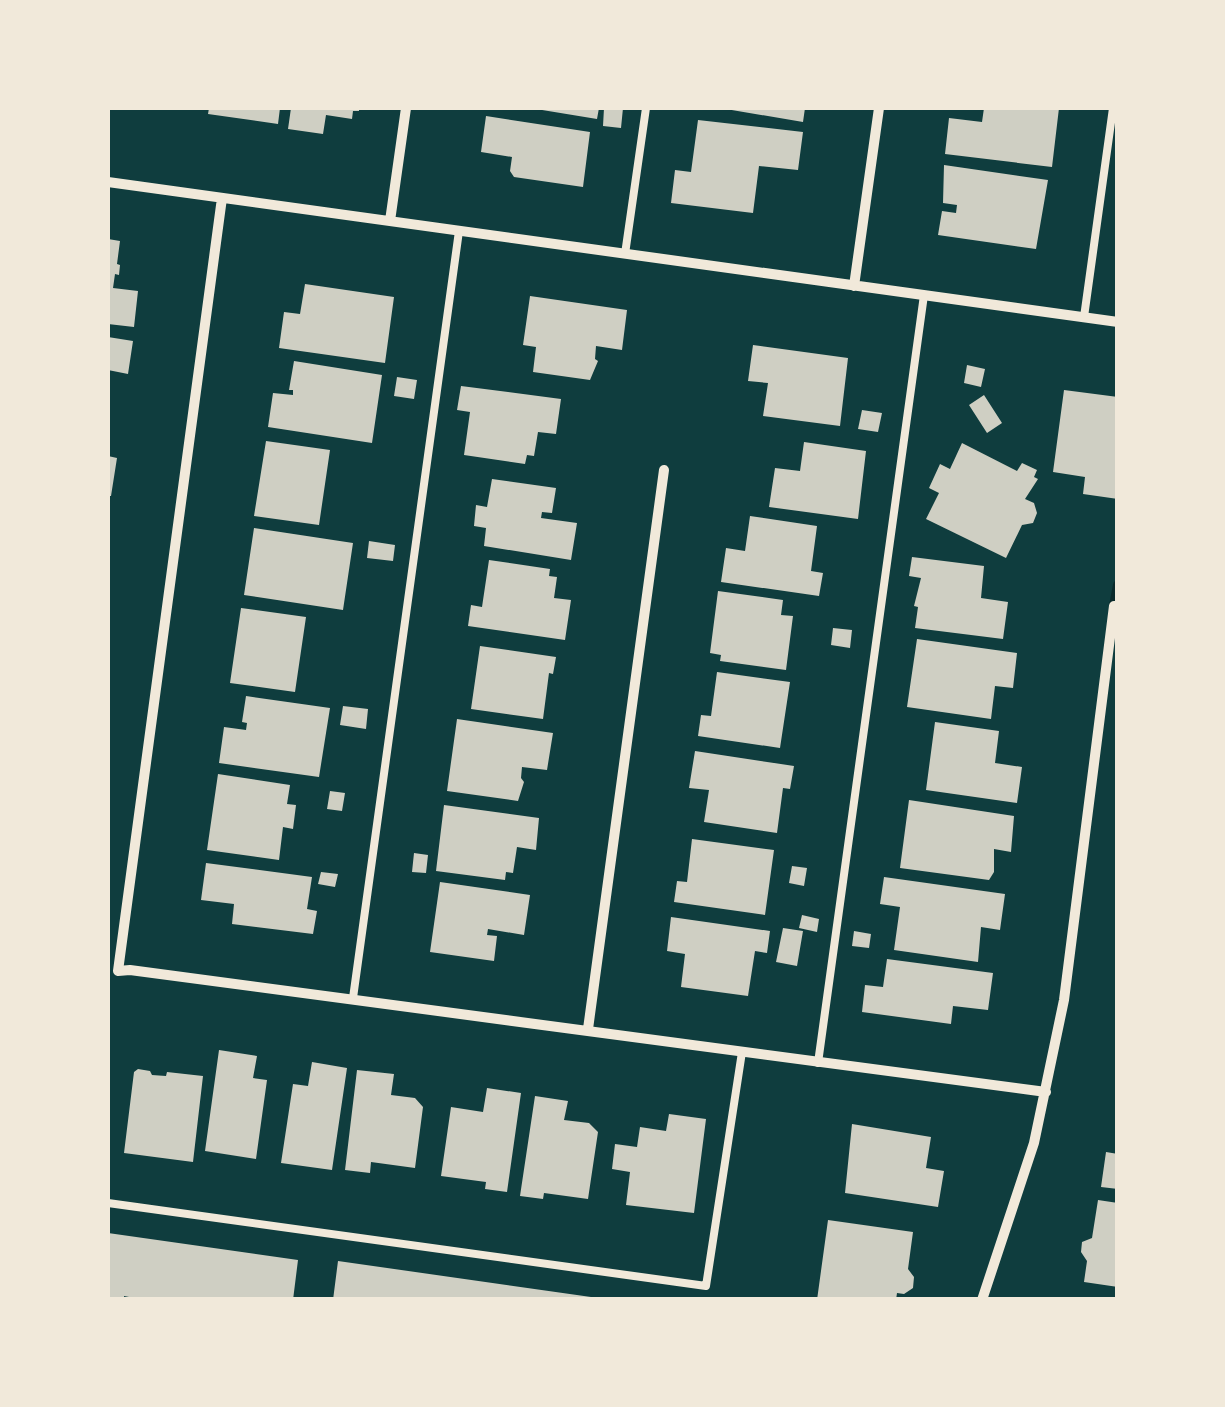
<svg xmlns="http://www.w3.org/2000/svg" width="1225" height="1407" viewBox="0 0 1225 1407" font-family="'Fira Sans',sans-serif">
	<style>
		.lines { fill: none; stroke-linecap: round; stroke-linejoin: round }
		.stream { stroke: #0a2a2b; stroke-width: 10 }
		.building { fill: #cfcfc3 }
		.service { stroke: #f1e9da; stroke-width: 8 }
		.minor { stroke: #f1e9da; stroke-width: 10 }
	</style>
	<rect width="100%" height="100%" fill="#0f3d3e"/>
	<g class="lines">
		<path class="stream" d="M1114,606L1118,585"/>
	</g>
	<path class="building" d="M209,108H280L278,124L208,114Z
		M291,108H359V111H353L352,119L326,115L323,134L288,129Z
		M530,108H599L597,119Z
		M604,108H623L621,128L603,126Z
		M720,108H805L803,122Z
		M984,108H1059L1052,167L945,154L949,118L982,122Z
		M486,116L590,132L583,187L514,177L510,171L512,157L481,152Z
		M698,120L803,132L798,170L759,166L753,213L671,203L675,170L691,172Z
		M944,165L1048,180L1036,249L938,235L942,211L956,213L957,205L943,203Z
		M108,239L120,241L117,264L120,265L119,275L115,274L113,288L138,291L134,327L108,324Z
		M305,284L394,297L385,363L279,348L284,312L300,314Z
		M530,296L627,310L622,350L596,346L595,359L598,361L590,380L533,372L536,347L523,345Z
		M108,337L133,341L128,374L108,370Z
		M753,345L848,358L840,426L763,416L768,383L748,381Z
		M294,361L382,375L372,443L268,427L273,393L293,395V390H289Z
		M967,365L985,369L981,387L964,383Z
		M397,377L417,380L414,399L394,396Z
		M461,386L561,399L556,434L538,432L534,456L527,455L525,464L464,455L470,412L457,410Z
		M1064,390L1118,397V499L1083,494L1085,477L1053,472Z
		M984,395L1002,423L987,433L969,405Z
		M862,410L882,413L878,432L858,429Z
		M266,441L330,450L319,525L254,516Z
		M804,442L866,451L858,519L769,507L775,468L800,471Z
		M962,443L1017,471L1022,463L1037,470L1034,477L1038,479L1025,499L1034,503L1037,513L1033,523L1022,525L1006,558L926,519L939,493L929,488L940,464L950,469Z
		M108,456L117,458L111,496H108Z
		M492,479L556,488L552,513L542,512L541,518L577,523L571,560L484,546L486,528L474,526L476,505L487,507Z
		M750,516L817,526L811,571L823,573L819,596L721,582L726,548L745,551Z
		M254,528L353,543L343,610L244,595Z
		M369,541L395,545L393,561L367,558Z
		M912,557L984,566L981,598L1008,602L1003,639L915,628L918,607L914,606L921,578L909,576Z
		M489,560L550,569L549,576L557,577L554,598L571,600L565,640L468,626L471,605L482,607Z
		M718,591L783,600L781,615L793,616L786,670L720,661L721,655L710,653Z
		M241,608L306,617L295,692L230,683Z
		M833,628L852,630L850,648L831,645Z
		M917,639L1017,653L1013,688L995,686L991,719L907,707Z
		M480,646L556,657L553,674L549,673L543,719L471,709Z
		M717,672L790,682L780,748L698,736L701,715L711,716Z
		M246,696L330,708L319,777L219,763L224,727L246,730L247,723L242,722Z
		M343,706L368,709L366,729L340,725Z
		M457,719L553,733L547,770L522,767L521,778L524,782L518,801L447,791Z
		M935,722L999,731L995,763L1022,767L1017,803L926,790Z
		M695,751L794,766L790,789L783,788L777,833L704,822L709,790L689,788Z
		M218,774L290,785L287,804L296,805L293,829L283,827L279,860L207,850Z
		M330,791L345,793L342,811L327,809Z
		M909,800L1014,816L1011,852L994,849V872L989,880L900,868Z
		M444,805L539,818L536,850L517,847L513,873L506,872L505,880L436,871Z
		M692,839L774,850L765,915L674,902L677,881L687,882Z
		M414,853L428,855L426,873L412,872Z
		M206,863L312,877L307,909L317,911L313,934L232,924L234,904L201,900Z
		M792,866L807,868L804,886L789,883Z
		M321,872L338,874L335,887L318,884Z
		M884,877L1005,894L1000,930L981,927L978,962L894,950L900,907L880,904Z
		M440,882L530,895L524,935L488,929L487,935L497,936L494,961L430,952Z
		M802,915L819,919L817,932L799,928Z
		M671,917L770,931L767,953L755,951L748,996L681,987L685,954L667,951Z
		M783,928L803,931L797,966L776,962Z
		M854,931L871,934L869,948L852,946Z
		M887,959L993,973L988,1010L953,1006L951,1024L862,1012L865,985L883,987Z
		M219,1050L257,1056L253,1078L267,1080L256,1159L205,1151Z
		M312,1062L347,1068L332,1170L281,1163L293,1084L308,1086Z
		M138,1069L150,1071L152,1075L166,1076L167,1072L203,1076L193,1162L124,1153L134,1072Z
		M357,1070L394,1074L391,1095L415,1098L423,1107L415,1168L371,1162L370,1173L345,1170Z
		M487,1088L521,1093L507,1192L485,1189L486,1182L441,1176L451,1107L483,1112Z
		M535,1096L568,1101L564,1120L589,1123L598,1132L588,1199L544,1193L543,1199L520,1196Z
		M669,1114L706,1119L694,1213L626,1205L630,1172L612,1169L615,1144L637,1147L640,1127L666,1131Z
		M852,1124L931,1137L926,1168L944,1171L938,1207L845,1193Z
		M1106,1152L1118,1154V1189L1101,1187Z
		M1098,1200L1118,1203V1287L1084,1282L1087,1261L1081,1252L1082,1242L1092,1238Z
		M828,1220L913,1232L908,1269L914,1277L913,1288L904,1294L897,1293L896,1300H817Z
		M108,1233L298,1260L293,1300H144L124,1296V1300H109Z
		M338,1261L591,1297V1300H333Z"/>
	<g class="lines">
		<path class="service" d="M625,254L646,108
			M1084,317L1113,108
			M353,998L459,231
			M818,1063L924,295
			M108,1203L706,1286L742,1052"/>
		<path class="minor" d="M108,182L1118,322
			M222,198L118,971L130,970L1046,1092
			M390,221L406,108
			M854,286L879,108
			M588,1029L664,470
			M982,1300L1034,1143L1064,1000L1114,606"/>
	</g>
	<rect width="1225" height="1407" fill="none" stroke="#f1e9da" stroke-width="220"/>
</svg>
